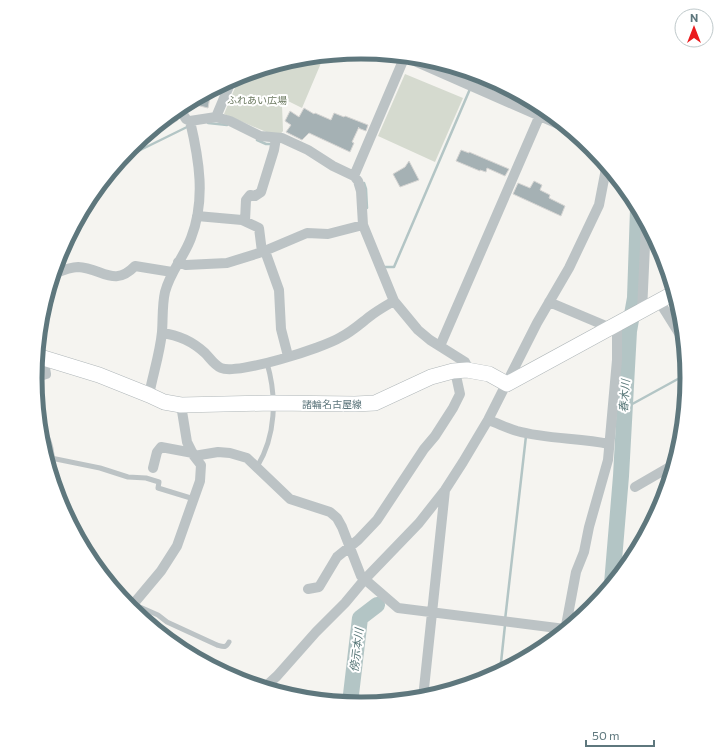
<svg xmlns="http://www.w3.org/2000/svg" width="722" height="756" viewBox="0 0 722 756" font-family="Commissioner,'Noto Sans JP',sans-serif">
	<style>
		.green { fill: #d5dacf }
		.water { fill: #b3c5c5 }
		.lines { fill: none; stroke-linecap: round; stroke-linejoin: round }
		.stream { stroke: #b3c5c5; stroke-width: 2.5 }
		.river { stroke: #b3c5c5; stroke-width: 16 }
		.building { fill: #a5b1b4; stroke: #d6d5d3 }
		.primary-casing { stroke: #b0b7b9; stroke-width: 16 }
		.service { stroke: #bcc3c5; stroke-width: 5 }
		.minor { stroke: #bcc3c5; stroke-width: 10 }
		.primary { stroke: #fff; stroke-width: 15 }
		.labels { text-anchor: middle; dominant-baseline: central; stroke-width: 4; stroke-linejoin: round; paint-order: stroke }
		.park-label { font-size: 10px; fill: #6c7a61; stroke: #fff }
		.street-label { font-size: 10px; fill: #5e777d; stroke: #fff }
		.water-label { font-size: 11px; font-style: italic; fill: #597879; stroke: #fff }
		.rim { fill: none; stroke: #5e777d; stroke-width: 5 }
	</style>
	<rect width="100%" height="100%" fill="#f5f4f0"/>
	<path class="green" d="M324,56L302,108L286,100L282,105L283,131L278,137L224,114L240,76L298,58Z
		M405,74L463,98L435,162L378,136Z"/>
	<path class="water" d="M108,577C118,581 125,591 125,602L105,578Z"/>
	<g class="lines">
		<path class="stream" d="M472,85L476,74
			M208,123L227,125
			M257,140L266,144H272
			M120,160L187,127
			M364,183L366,189L367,208
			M82,211L85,206
			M637,225L644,221
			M383,266L384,267H394L470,89
			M625,408L687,374
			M505,620L526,436
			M500,672L505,625"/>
		<path class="river" d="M612,584L621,476L629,331L635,298L638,209
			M350,703L360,618L377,605"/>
	</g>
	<path class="building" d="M488,78L518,94L516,99L485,85Z
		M206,93V97H210L208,108L196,105L197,98Z
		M304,108L314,114L315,113L331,120L334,113L344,117L345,116L368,125L366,131L358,128L359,127L352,142L354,143L350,152L309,133L302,140L286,132L291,125L285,121L290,111L299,117Z
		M173,112L178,120L169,126L165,119Z
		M461,150L469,153V152L509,169L505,176L487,168L486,172L480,170V171L456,161Z
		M409,161L419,180L400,187L393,174L405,167Z
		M534,181L542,185L540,190L550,195L549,198L565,206L561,216L513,194L518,183L530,188Z"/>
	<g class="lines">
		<defs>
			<path id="primary" d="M37,356L99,375L149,395L164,402L181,405L272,403L355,404L375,403L431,377L453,371L467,370L489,374L507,384L674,293"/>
		</defs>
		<use href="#primary" class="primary-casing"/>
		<path class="service" d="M51,458L100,468L128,477L146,478L159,482L158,488L194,499
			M257,467C276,436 277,397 267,363
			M133,604L158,615L167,622L217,645C224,647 226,648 229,642"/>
		<path class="minor" d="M403,56L567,128
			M179,108L186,119L190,121L216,117L230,121L260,136L282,138L308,150L333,166L354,176L358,181L361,191L363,225L394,301L418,330L430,340L465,362L467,366V370
			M216,117L232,79
			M354,176L405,56
			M197,216L242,220L259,228L262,252
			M245,221L246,200L250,195L255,196L261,192L274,150L276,138
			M265,251L279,290L281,329L288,356
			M178,262L186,265L227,263L262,252L307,233L328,234L363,225
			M54,274C61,271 70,267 78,267C102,268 114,288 135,266L172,272
			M659,301L679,333L683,342
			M549,302L606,326L608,329
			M642,311L646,224
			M162,333C179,335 192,341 205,353C210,358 214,365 221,368C238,375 323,348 341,337C353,331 362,322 373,314C380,309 387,305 394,301
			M440,346L540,115
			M36,383L40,376L46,374L43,358
			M149,395C153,374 160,353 162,332C163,319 162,305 165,292C170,272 184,257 191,238C206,200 199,159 190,121
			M488,420C497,423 507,428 517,431C546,439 579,438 609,444
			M40,426C48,443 51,453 50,472
			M194,456L218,452L230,453L247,458L290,499L330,512L337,518L342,527L361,576L398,608L565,629
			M153,468L157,452L161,447L193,453
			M635,487L673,465
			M308,589L319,587L337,557L358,540L377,520L424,449L435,436L453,408L460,394L455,371
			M130,608L161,571L177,546L200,481L201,465L194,456L187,442L181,405
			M565,631L576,572L584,552L589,527L608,460L617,360V325
			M264,688L277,676L316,632L345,603L365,579L419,523L445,490L463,462L488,420L537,323L569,268L599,205L605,174L606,165
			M423,698L445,490"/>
		<use href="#primary" class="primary"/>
	</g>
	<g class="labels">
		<g class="park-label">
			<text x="257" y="100">ふれあい広場</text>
		</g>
		<g class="street-label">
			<text x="332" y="404">諸輪名古屋線</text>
		</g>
		<g class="water-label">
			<text transform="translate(624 396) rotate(-86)">春木川</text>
			<text transform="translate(356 650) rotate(-83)">傍示本川</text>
		</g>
	</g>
	<path d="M0 0H722V756H0ZM42 378a319 319 0 1 1 638 0a319 319 0 1 1-638 0Z" fill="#fff" fill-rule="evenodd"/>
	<path class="rim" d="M42 378a319 319 0 1 1 638 0a319 319 0 1 1-638 0Z"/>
	<g transform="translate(694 28)"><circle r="19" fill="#ffffff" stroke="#bfc9cb"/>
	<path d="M0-3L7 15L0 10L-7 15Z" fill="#ea1b1d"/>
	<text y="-6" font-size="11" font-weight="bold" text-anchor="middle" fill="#5e777d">N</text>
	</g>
	<path d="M586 740v6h68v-6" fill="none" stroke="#5e777d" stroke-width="2"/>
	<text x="592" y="740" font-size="12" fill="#5e777d" stroke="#ffffff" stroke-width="3" paint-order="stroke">50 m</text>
</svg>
